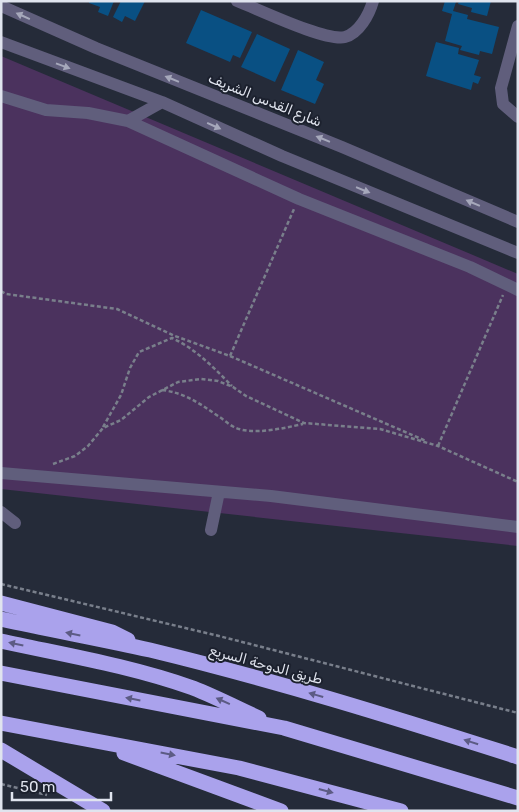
<svg xmlns="http://www.w3.org/2000/svg" width="519" height="812" viewBox="0 0 519 812" font-family="Rubik,Vazirmatn,sans-serif">
	<style>
		.green { fill: #4b325e }
		.building { fill: #095083 }
		.lines { fill: none; stroke-linecap: round; stroke-linejoin: round }
		.path { stroke: #797f8b; stroke-width: 2.5; stroke-dasharray: 4 2.5; stroke-linecap: butt }
		.minor { stroke: #605e7c; stroke-width: 12 }
		.highway { stroke: #aaa2ec; stroke-width: 15 }
		.oneway { fill: #a6a8bb }
		.oneway2 { fill: #5c5b84 }
		.labels { text-anchor: middle; dominant-baseline: central; stroke-width: 4; stroke-linejoin: round; paint-order: stroke }
		.street-label { font-size: 14px; fill: #e0e4ee; stroke: #1c212e }
	</style>
	<rect width="100%" height="100%" fill="#252b39"/>
	<path class="green" d="M1,56L518,274V546L1,489Z"/>
	<path class="building" d="M89,1H114L108,16L98,12L100,7L89,3Z
		M121,1H145L135,21L125,16L122,22L113,17Z
		M445,1L456,2L453,11L468,15L467,19L499,27L492,54L480,51L479,55L460,50L462,46L445,41L452,14L442,11Z
		M459,1H491L487,16L471,12L472,8L458,4Z
		M201,10L252,32L240,58L233,55L230,62L186,43Z
		M257,34L290,49L275,82L241,67Z
		M436,42L459,48L458,54L479,60L474,75L481,77L478,84L473,82L471,90L426,76Z
		M298,50L324,62L316,80L324,84L315,104L281,90Z"/>
	<g class="lines">
		<path class="path" d="M1,291L6,294L117,309L175,336L230,356L294,209
			M230,356L426,441
			M162,390C185,393 199,403 218,416C223,419 228,424 234,427C252,436 284,428 303,424
			M103,427L121,395L130,368L139,352L172,338C196,349 214,368 232,386
			M438,446L503,295
			M53,464L75,456L88,446L103,428L121,420L149,397L178,382L201,379L218,381L233,387L246,396L304,423L380,429L438,446L518,482
			M1,584L219,636L518,713
			M1,784L47,795"/>
		<path class="minor" d="M237,1C258,9 326,42 345,37C359,33 369,15 373,1
			M1,6L96,48L342,147L518,222
			M518,26L501,88L503,104L518,117
			M1,42L162,102L282,156L518,253
			M1,96L46,110L88,113L128,121L299,199L470,267L518,290
			M128,121L162,102
			M1,473L271,496L518,527
			M1,512L15,523
			M211,530L219,492"/>
		<path class="highway" d="M1,603L112,632L128,640
			M1,619C51,630 101,639 150,650C274,680 396,718 518,757
			M1,641C65,655 131,666 193,688C216,697 237,708 259,718
			M1,673L284,728L518,798
			M1,723L239,768L401,811
			M1,750L103,811
			M124,753L281,811"/>
	</g>
	<defs><path id="oneway-solid" d="M-6-.8H1V-3.2L6.5 0L1 3.2V.8H-6Z" transform="scale(1.25)"/></defs>
	<g class="oneway">
		<use href="#oneway-solid" transform="translate(23 16) rotate(-156)"/>
		<use href="#oneway-solid" transform="translate(63 66) rotate(20)"/>
		<use href="#oneway-solid" transform="translate(172 79) rotate(-158)"/>
		<use href="#oneway-solid" transform="translate(214 126) rotate(24)"/>
		<use href="#oneway-solid" transform="translate(323 139) rotate(-158)"/>
		<use href="#oneway-solid" transform="translate(363 190) rotate(22)"/>
		<use href="#oneway-solid" transform="translate(473 203) rotate(-157)"/>
	</g>
	<g class="oneway2">
		<use href="#oneway-solid" transform="translate(73 634) rotate(-168)"/>
		<use href="#oneway-solid" transform="translate(16 644) rotate(-168)"/>
		<use href="#oneway-solid" transform="translate(316 695) rotate(-164)"/>
		<use href="#oneway-solid" transform="translate(133 699) rotate(-169)"/>
		<use href="#oneway-solid" transform="translate(223 701) rotate(-156)"/>
		<use href="#oneway-solid" transform="translate(471 742) rotate(-162)"/>
		<use href="#oneway-solid" transform="translate(168 754) rotate(11)"/>
		<use href="#oneway-solid" transform="translate(326 791) rotate(15)"/>
	</g>
	<g class="labels">
		<g class="street-label">
			<text transform="translate(265 100) rotate(22)">شارع القدس الشريف</text>
			<text transform="translate(266 665) rotate(15)">طريق الدوحة السريع</text>
		</g>
	</g>
	<rect width="519" height="812" fill="none" stroke="#e0e4ee" stroke-width="5"/>
	<path d="M12 792v8h99v-8" fill="none" stroke="#e0e4ee" stroke-width="2.5"/>
	<text x="20" y="792" font-size="15" fill="#e0e4ee" stroke="#1c212e" stroke-width="4" paint-order="stroke">50 m</text>
</svg>
